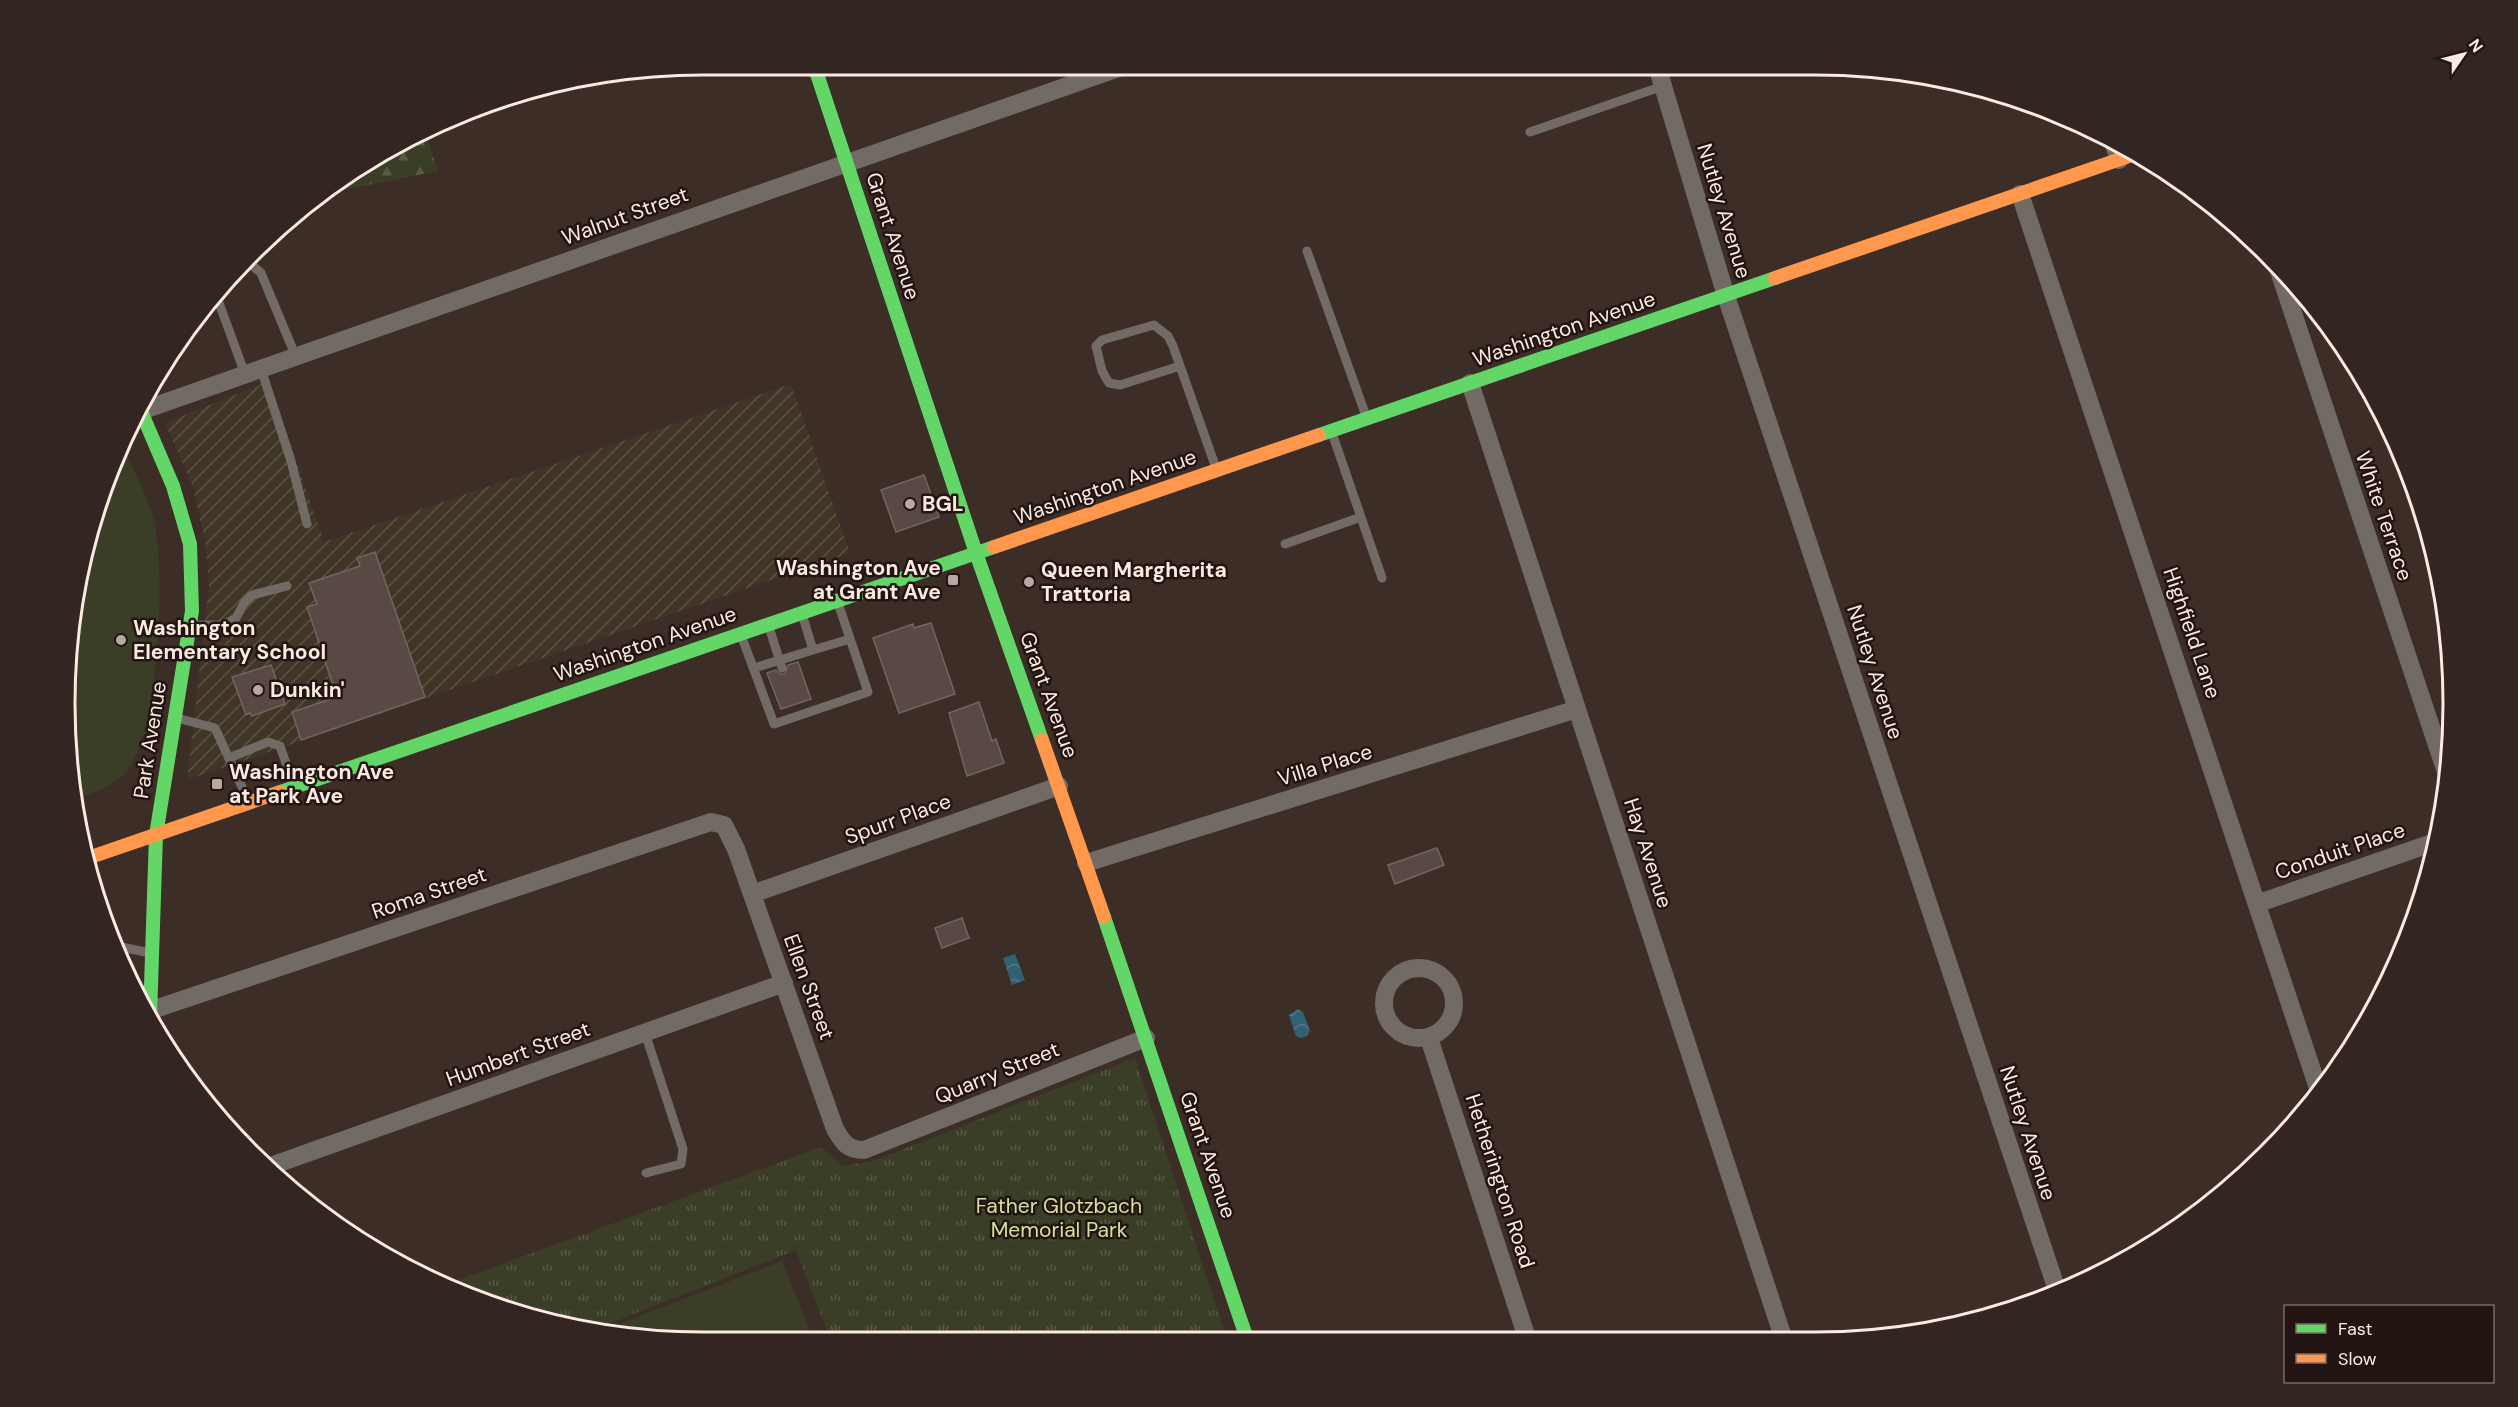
<svg xmlns="http://www.w3.org/2000/svg" width="2518" height="1407" viewBox="0 0 2518 1407" font-family="'DM Sans',sans-serif">
	<style>
		.industrial { fill: url(#industrial-furrows) }
		.grass { fill: #3b3e27 }
		.forest { fill: url(#forest-firs) }
		.park { fill: url(#park-tufts) }
		.water { fill: url(#water-waves) }
		.building { fill: #594944; stroke: #726560; stroke-width: 1.5 }
		.lines { fill: none; stroke-linecap: round; stroke-linejoin: round }
		.lane { stroke: #726b65; stroke-width: 9 }
		.street { stroke: #726b65; stroke-width: 18 }
		.fast { stroke: #63d668; stroke-width: 14 }
		.slow { stroke: #ff974d; stroke-width: 14 }
		.poi-dot { fill: #b9a7a1; stroke: #221511; stroke-width: 2 }
		.labels { text-anchor: middle; dominant-baseline: central; stroke-width: 5; stroke-linejoin: round; paint-order: stroke }
		.street-label { font-size: 21px; fill: #fce9e2; stroke: #221511 }
		.poi-label { font-size: 21px; font-weight: bold; fill: #fce9e2; stroke: #221511; text-anchor: start }
		.park-label { font-size: 21px; fill: #d2e39b; stroke: #221511 }
		.rim { fill: none; stroke: #fce9e2; stroke-width: 3 }
	</style>
	<defs>
		<pattern id="industrial-furrows" width="10" height="10" patternUnits="userSpaceOnUse" patternTransform="scale(1.5)"><rect width="10" height="10" fill="#3f3627"/><path d="M-1 1l2-2M0 10L10 0M9 11l2-2" fill="none" stroke="#5c5346"/></pattern>
		<pattern id="forest-firs" width="22" height="20" patternUnits="userSpaceOnUse" patternTransform="scale(1.5)"><rect width="22" height="20" fill="#3b3e27"/><path d="M5 1l3.5 6h-7zM16 11l3.5 6h-7z" fill="#585a46"/></pattern>
		<pattern id="park-tufts" width="24" height="20" patternUnits="userSpaceOnUse" patternTransform="scale(1.5)"><rect width="24" height="20" fill="#3b3e27"/><path d="M3 7l-1-3M5 7V3M7 7l1-3M15 17l-1-3M17 17v-4M19 17l1-3" fill="none" stroke="#585a46"/></pattern>
		<pattern id="water-waves" width="16" height="10" patternUnits="userSpaceOnUse" patternTransform="scale(1.5)"><rect width="16" height="10" fill="#326173"/><path d="M0 5q4-4 8 0t8 0" fill="none" stroke="#517887"/></pattern>
	</defs>
	<rect width="100%" height="100%" fill="#3c2d27"/>
	<path class="industrial" d="M269,381L324,542L791,384L850,553L187,780L209,585L206,546L193,487L165,423Z"/>
	<path class="grass" d="M126,454C137,477 150,501 155,526C165,575 159,728 129,768C115,786 96,792 75,799L66,746V661L86,538L113,459Z
		M782,1261L814,1341H662L601,1331Z"/>
	<path class="forest" d="M425,132L438,171L317,195L384,150Z"/>
	<path class="park" d="M1135,1058L1227,1339L831,1341L796,1250L593,1330L538,1321L448,1284L821,1147L843,1166L873,1161Z"/>
	<path class="water" d="M1015,954L1025,980L1012,985L1003,958Z
		M1298,1009L1303,1012L1310,1031L1307,1036L1301,1038L1296,1036L1289,1015Z"/>
	<path class="building" d="M924,475L939,517L896,532L881,490Z
		M375,552L425,697L301,740L292,712L337,697L307,607L317,604L309,583L360,566L357,558Z
		M931,623L955,694L899,713L873,638L913,624L914,628Z
		M798,662L811,699L781,709L767,673L776,670L780,674H785L788,665Z
		M271,665L285,704L252,716L250,713L246,715L232,677Z
		M979,702L992,741L996,739L1004,763L967,776L949,713Z
		M1437,848L1444,865L1395,884L1388,865Z
		M962,918L969,938L942,948L935,928Z"/>
	<g class="lines">
		<path class="lane" d="M1530,132L1663,86
			M1307,251L1366,416
			M245,262L247,261L261,273L296,357
			M215,292L245,374
			M1180,366L1120,385L1109,383L1102,371L1096,346L1102,340L1154,325L1168,336L1173,346L1216,468
			M261,369L291,461L307,524
			M1332,433L1382,578
			M1285,544L1361,517
			M802,614L813,650L850,639
			M192,625H224L236,618L244,603L252,595L287,586
			M769,627L782,668
			M741,635L774,724L868,692L838,603
			M754,668L813,650
			M177,718L215,728L248,800
			M229,758L268,742L280,746L294,786
			M112,945L150,953
			M645,1033L683,1149L681,1164L646,1173"/>
		<path class="street" d="M1657,66L1726,296L2057,1290
			M2113,141L2119,160
			M2020,194L2318,1088
			M2278,268L2448,778
			M1470,383L1783,1337
			M138,412L1127,65
			M1086,863L1577,709
			M752,894L1059,786
			M2259,903L2435,842
			M1384 1003a35 35 0 1 1 70 0a35 35 0 1 1-70 0Z
			M149,1011L711,822L724,825L736,849L835,1129C843,1143 848,1150 864,1150L1146,1038
			M1429,1038L1527,1338
			M268,1167L784,983"/>
		<path class="fast" d="M814,65L976,553L1042,740
			M140,409L173,486L190,544L192,611L156,835L150,1016
			M1319,435L1775,278
			M280,792L994,547
			M1104,917L1247,1339"/>
		<path class="slow" d="M1775,278L2138,153
			M994,547L1319,435
			M1042,740L1104,917
			M85,859L280,792"/>
	</g>
	<g class="poi-dot">
		<circle cx="910" cy="504" r="6"/>
		<rect x="947" y="574" width="12" height="12" rx="3"/>
		<circle cx="1029" cy="582" r="6"/>
		<circle cx="121" cy="640" r="6"/>
		<circle cx="258" cy="690" r="6"/>
		<rect x="211" y="778" width="12" height="12" rx="3"/>
	</g>
	<g class="labels">
		<g class="street-label">
			<text transform="translate(1724 211) rotate(73)">Nutley Avenue</text>
			<text transform="translate(625 216) rotate(-20)">Walnut Street</text>
			<text transform="translate(893 236) rotate(72)">Grant Avenue</text>
			<text transform="translate(1564 329) rotate(-19)">Washington Avenue</text>
			<text transform="translate(1105 487) rotate(-19)">Washington Avenue</text>
			<text transform="translate(2384 516) rotate(71)">White Terrace</text>
			<text transform="translate(2192 633) rotate(71)">Highfield Lane</text>
			<text transform="translate(645 644) rotate(-19)">Washington Avenue</text>
			<text transform="translate(1875 672) rotate(72)">Nutley Avenue</text>
			<text transform="translate(1049 695) rotate(70)">Grant Avenue</text>
			<text transform="translate(150 740) rotate(-81)">Park Avenue</text>
			<text transform="translate(1325 765) rotate(-17)">Villa Place</text>
			<text transform="translate(898 819) rotate(-20)">Spurr Place</text>
			<text transform="translate(2340 851) rotate(-19)">Conduit Place</text>
			<text transform="translate(1648 853) rotate(72)">Hay Avenue</text>
			<text transform="translate(429 893) rotate(-19)">Roma Street</text>
			<text transform="translate(809 987) rotate(70)">Ellen Street</text>
			<text transform="translate(518 1054) rotate(-20)">Humbert Street</text>
			<text transform="translate(997 1073) rotate(-22)">Quarry Street</text>
			<text transform="translate(2028 1133) rotate(72)">Nutley Avenue</text>
			<text transform="translate(1208 1155) rotate(71)">Grant Avenue</text>
			<text transform="translate(1500 1181) rotate(72)">Hetherington Road</text>
		</g>
		<g class="poi-label">
			<text x="922" y="504">BGL</text>
			<text x="941" y="568" text-anchor="end">Washington Ave<tspan x="941" dy="24">at Grant Ave</tspan></text>
			<text x="1041" y="570">Queen Margherita<tspan x="1041" dy="24">Trattoria</tspan></text>
			<text x="133" y="628">Washington<tspan x="133" dy="24">Elementary School</tspan></text>
			<text x="270" y="690">Dunkin'</text>
			<text x="229" y="772">Washington Ave<tspan x="229" dy="24">at Park Ave</tspan></text>
		</g>
		<g class="park-label">
			<text x="1059" y="1206">Father Glotzbach<tspan x="1059" dy="24">Memorial Park</tspan></text>
		</g>
	</g>
	<path d="M0 0H2518V1407H0ZM703 75H1815A628 628 0 0 1 2443 703V704A628 628 0 0 1 1815 1332H703A628 628 0 0 1 75 704V703A628 628 0 0 1 703 75Z" fill="#332622" fill-rule="evenodd"/>
	<path class="rim" d="M703 75H1815A628 628 0 0 1 2443 703V704A628 628 0 0 1 1815 1332H703A628 628 0 0 1 75 704V703A628 628 0 0 1 703 75Z"/>
	<rect x="2284" y="1305" width="210" height="78" fill="#221511" stroke="#796a65" stroke-width="1.5"/>
	<rect x="2296" y="1324" width="30" height="9" fill="#63d668" stroke="#796a65" stroke-width="1.5"/>
	<text x="2338" y="1335" font-size="18" fill="#fce9e2">Fast</text>
	<rect x="2296" y="1354" width="30" height="9" fill="#ff974d" stroke="#796a65" stroke-width="1.5"/>
	<text x="2338" y="1365" font-size="18" fill="#fce9e2">Slow</text>
	<g transform="translate(2464 54) rotate(55)" stroke="#221511" stroke-width="4.5" paint-order="stroke">
	<path d="M0-4.5L10 22L0 15L-10 22Z" fill="#fce9e2"/>
	<text y="-9" font-size="16" font-weight="bold" text-anchor="middle" fill="#fce9e2">N</text>
	</g>
</svg>
